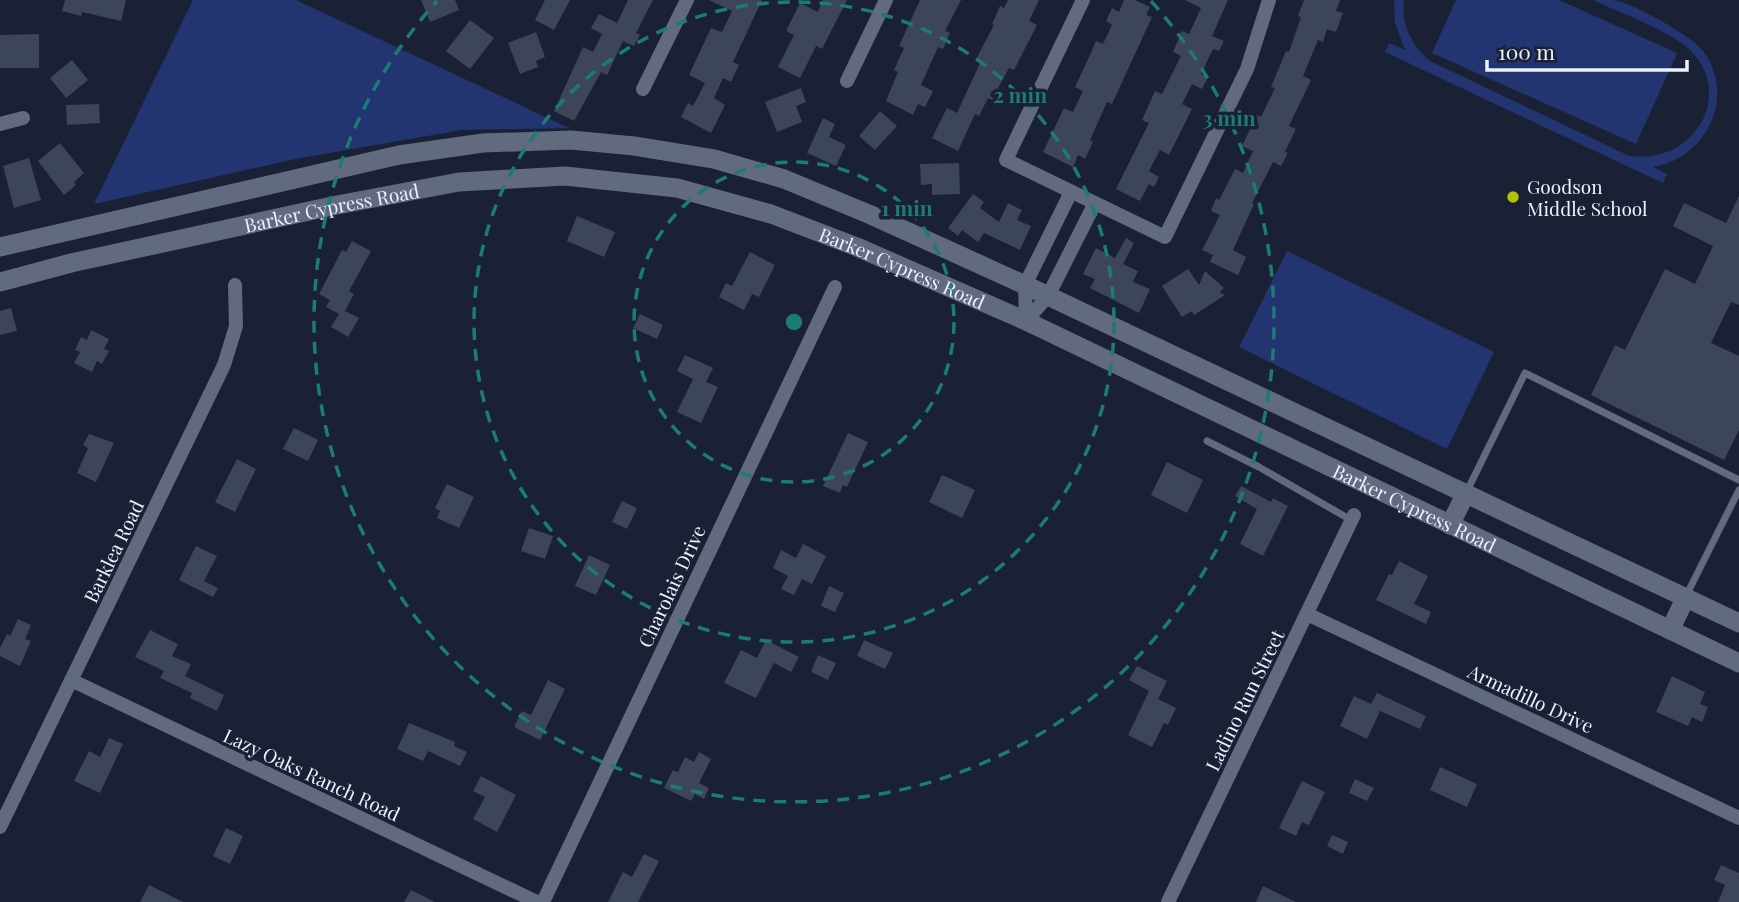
<svg xmlns="http://www.w3.org/2000/svg" width="1739" height="902" viewBox="0 0 1739 902" font-family="'Playfair Display',serif">
	<style>
		.green { fill: #223571 }
		.building { fill: #3d4559 }
		.lines { fill: none; stroke-linecap: round; stroke-linejoin: round }
		.lane { stroke: #616a7f; stroke-width: 7 }
		.street { stroke: #616a7f; stroke-width: 14 }
		.secondary { stroke: #616a7f; stroke-width: 19 }
		.ring { fill: none; stroke: #1a7c75; stroke-width: 3.5; stroke-dasharray: 12 9 }
		.poi-dot { fill: #b0c502; stroke: #1a2134; stroke-width: 2.5 }
		.labels { text-anchor: middle; dominant-baseline: central; stroke-width: 7; stroke-linejoin: round; paint-order: stroke }
		.poi-label { font-size: 19px; fill: #ecf1fe; stroke: #1a2134; text-anchor: start }
		.street-label { font-size: 19px; fill: #ecf1fe; stroke: #1a2134 }
		.centre { fill: #1a7c75; stroke: #1a2134; stroke-width: 3.5 }
		.ring-label { font-size: 21px; text-anchor: middle; font-weight: bold; fill: #1a7c75; stroke: #1a2134; stroke-width: 7; stroke-linejoin: round; paint-order: stroke }
	</style>
	<rect width="100%" height="100%" fill="#1a2134"/>
	<path class="green" d="M193,0H296L569,128L462,130L295,159L94,204Z
		M1394,0H1404C1401,25 1411,45 1430,61L1627,155C1692,168 1737,95 1689,49C1670,31 1618,12 1593,0C1600,0 1608,0 1614,0C1633,3 1692,36 1703,51C1737,96 1706,159 1653,167L1667,174L1663,183L1385,52L1389,43L1405,50L1395,23Z
		M1456,0H1559L1677,53L1636,144L1432,53Z
		M1287,251L1494,352L1447,449L1239,347Z"/>
	<path class="building" d="M65,0H126L121,21L82,12L81,16L62,11Z
		M421,0H455L459,10L430,22Z
		M545,0H570L554,30L535,20Z
		M628,0H653L636,33L640,35L634,46L623,41L607,75L601,72L574,121L554,111L583,47L593,52L602,34L591,28L599,14L617,23Z
		M709,0H762L733,62L739,65L731,82L723,78L714,98L725,105L711,133L681,117L688,103L693,106L705,83L689,75L702,47L711,28L722,32L732,11Z
		M823,0H847L822,49L816,46L800,78L778,67L794,35L786,31L800,3L818,12Z
		M920,0H961L945,31L950,33L943,49L938,47L921,85L933,91L925,107L918,104L913,115L886,101L898,72L894,70L904,48L899,46Z
		M1008,0H1039L1029,21L1037,25L1014,70L1009,68L998,88L1004,91L998,103L988,98L979,116L975,114L958,151L932,138L947,108L957,113L981,61L976,59L994,25L992,24L1000,6L1004,8Z
		M1124,0H1135L1150,7L1146,15L1152,17L1112,104L1107,102L1090,140L1093,142L1085,159L1078,155L1073,167L1043,152L1064,108L1073,112L1083,91L1075,87L1090,55L1096,41L1103,44L1112,25L1106,21L1112,8L1119,12Z
		M1185,0H1228L1212,36L1224,41L1219,51L1213,49L1201,74L1208,77L1202,89L1192,84L1182,104L1192,109L1169,155L1160,150L1149,171L1159,177L1154,187L1149,184L1140,201L1116,189L1149,123L1142,120L1155,91L1162,94L1181,56L1173,52L1182,31L1189,34L1201,8Z
		M1304,0H1340L1336,11L1343,13L1336,32L1327,29L1323,42L1318,40L1303,76L1311,80L1289,126L1296,129L1285,152L1288,153L1281,166L1273,162L1252,203L1254,204L1233,250L1246,257L1238,275L1210,262L1213,255L1202,250L1220,215L1211,211L1216,198L1219,200L1235,169L1243,173L1253,151L1242,146L1257,115L1261,117L1275,88L1271,87L1286,51L1289,52L1301,17L1298,16Z
		M470,20L494,38L470,69L446,51Z
		M536,32L545,57L536,61L538,67L520,74L508,43Z
		M39,34V68H0V35Z
		M72,60L88,80L66,98L50,78Z
		M801,88L806,102L796,106L802,122L777,132L765,102Z
		M99,104L100,123L67,125L66,105Z
		M880,111L897,126L875,150L859,136Z
		M823,118L835,124L829,137L846,145L836,166L807,153Z
		M60,143L84,173L74,182L76,185L64,195L38,161Z
		M29,158L41,200L14,208L3,166Z
		M959,163L960,194L932,195V184L921,185L920,164Z
		M973,194L984,202L980,208L999,222L1008,203L1022,210L1017,220L1031,226L1020,250L984,233L978,242L962,230L958,236L948,228Z
		M1739,196V305L1731,302L1711,343L1739,356V430L1724,460L1591,395L1615,345L1625,350L1665,269L1695,284L1713,246L1673,226L1684,203L1726,223Z
		M577,216L615,232L604,257L567,241Z
		M1126,238L1134,243L1123,264L1138,271L1133,282L1150,289L1139,313L1090,288L1095,279L1083,274L1096,248L1115,258Z
		M352,241L371,251L349,291L354,294L345,311L359,318L348,337L331,327L339,314L326,307L330,300L319,294L342,250L346,252Z
		M750,252L775,265L759,297L752,294L744,310L719,297L726,283L732,286Z
		M1188,269L1199,285L1205,271L1224,288L1220,292L1225,295L1194,315L1192,311L1182,317L1162,286Z
		M11,308L17,331L0,335V311Z
		M640,314L663,325L657,339L633,328Z
		M91,330L109,339L104,349L109,351L102,364L97,361L92,372L74,363L80,352L75,350L81,337L87,340Z
		M685,355L713,368L706,382L718,387L701,423L677,412L693,379L677,371Z
		M294,428L318,440L308,461L283,449Z
		M848,433L868,442L847,487L843,485L840,493L823,486Z
		M89,434L114,443L96,482L77,473L88,448L83,445Z
		M237,459L256,469L235,512L215,502Z
		M1167,462L1203,480L1187,513L1151,495Z
		M942,475L975,490L962,518L929,502Z
		M447,484L474,497L459,528L437,518L440,511L435,508Z
		M1241,486L1271,502L1273,498L1288,506L1263,556L1240,544L1257,509L1235,496Z
		M622,501L637,508L627,529L612,522Z
		M529,528L553,536L545,559L521,551Z
		M803,544L826,556L812,584L802,579L794,595L781,589L788,576L773,568L781,550L796,558Z
		M196,546L217,556L204,581L218,588L213,597L179,580Z
		M589,555L610,565L596,595L575,586Z
		M1399,561L1428,576L1414,604L1431,612L1426,624L1376,600L1389,574L1392,575Z
		M829,586L844,593L835,612L821,606Z
		M18,619L31,625L25,639L31,641L20,666L0,656V648L7,634L10,636Z
		M150,630L178,644L172,656L191,664L185,676L224,695L217,711L190,698L192,693L160,678L164,671L135,657Z
		M766,640L799,657L791,672L774,663L756,698L724,683L741,650L757,658Z
		M864,640L893,653L885,669L857,656Z
		M818,655L836,663L828,680L811,672Z
		M1137,666L1167,681L1158,699L1176,708L1168,725L1164,723L1152,747L1128,735L1149,691L1129,680Z
		M1672,676L1705,692L1700,704L1708,707L1702,722L1692,717L1688,726L1656,712Z
		M548,680L565,689L540,740L514,727L522,711L531,715Z
		M1377,693L1426,716L1420,729L1380,711L1367,739L1340,726L1354,696L1371,704Z
		M409,723L455,742L454,746L467,752L460,766L428,751L423,761L397,749Z
		M109,738L123,744L100,793L74,781L89,751L100,757Z
		M699,752L711,759L699,783L709,788L704,799L695,794L691,801L664,788L673,770L678,772L685,757L694,762Z
		M1440,767L1477,784L1467,807L1430,790Z
		M481,776L516,795L497,832L473,819L485,797L473,791Z
		M1355,779L1374,788L1367,801L1349,793Z
		M1302,781L1325,792L1309,825L1302,822L1296,836L1279,828Z
		M226,828L243,836L230,864L213,856Z
		M1332,835L1348,842L1343,854L1327,846Z
		M644,854L659,861L638,902H608L623,872L632,877Z
		M1721,865L1739,873V902H1718L1725,885L1714,880Z
		M149,885L183,902H140Z
		M1263,886L1296,902H1256Z
		M411,890L435,902H404Z"/>
	<g class="lines">
		<path class="lane" d="M1207,441L1259,467L1351,520
			M1467,491L1525,373L1739,480
			M1686,596L1739,490"/>
		<path class="street" d="M1083,0L1006,160L1165,237L1247,69L1269,0
			M847,81L886,0
			M643,89L687,0
			M0,124L23,118
			M1026,321L1025,285L1071,192
			M1026,321L1048,296L1095,203
			M1307,614L1739,818
			M71,680L537,902
			M0,827L224,365L236,326L235,285
			M543,902L835,287
			M1168,902L1354,515"/>
		<g class="secondary">
			<path d="M0,247L399,155L483,143L571,140L634,146L714,159L784,179L871,215L1025,285L1739,623"/>
			<path id="s1" d="M0,282L71,263L337,205L459,182L565,176L677,188L771,214L857,247L1026,321L1739,663"/>
			<path d="M1450,525L1466,493"/>
			<path d="M1670,630L1686,597"/>
		</g>
	</g>
	<g class="ring">
		<circle cx="794" cy="322" r="160"/>
		<circle cx="794" cy="322" r="320"/>
		<path d="M1151 1A480 480 0 1 1 437 1"/>
	</g>
	<circle class="poi-dot" cx="1513" cy="197" r="7"/>
	<g class="labels">
		<g class="poi-label">
			<text x="1527" y="186">Goodson<tspan x="1527" dy="22">Middle School</tspan></text>
		</g>
		<g class="street-label">
			<text stroke="none"><textPath href="#s1" startOffset="340">Barker Cypress Road</textPath></text>
			<text stroke="none"><textPath href="#s1" startOffset="928">Barker Cypress Road</textPath></text>
			<text stroke="none"><textPath href="#s1" startOffset="1494">Barker Cypress Road</textPath></text>
			<text transform="translate(113 551) rotate(-64)">Barklea Road</text>
			<text transform="translate(671 586) rotate(-65)">Charolais Drive</text>
			<text transform="translate(1531 698) rotate(25)">Armadillo Drive</text>
			<text transform="translate(1244 700) rotate(-64)">Ladino Run Street</text>
			<text transform="translate(312 774) rotate(25)">Lazy Oaks Ranch Road</text>
		</g>
	</g>
	<circle cx="794" cy="322" r="10" class="centre"/>
	<g class="ring-label">
		<text x="1020" y="103">2 min</text>
		<text x="1229" y="126">3 min</text>
		<text x="907" y="216">1 min</text>
	</g>
	<path d="M1487 60v10h200v-10" fill="none" stroke="#ecf1fe" stroke-width="3.5"/>
	<text x="1498" y="60" font-size="21" fill="#ecf1fe" stroke="#1a2134" stroke-width="5" paint-order="stroke">100 m</text>
</svg>
